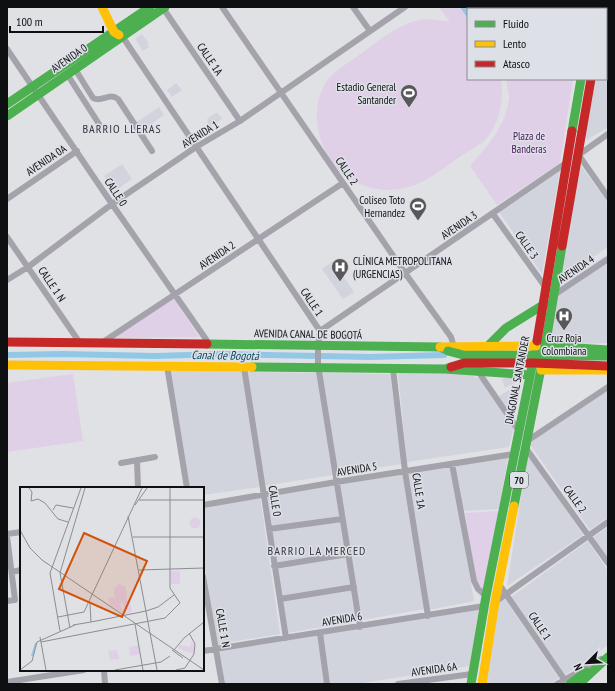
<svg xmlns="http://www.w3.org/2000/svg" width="615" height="691" viewBox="0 0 615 691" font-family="'PT Sans Narrow',sans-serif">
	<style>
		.built { fill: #d1d4dd }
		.green { fill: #dfcfe7 }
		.water { fill: #92c8e5 }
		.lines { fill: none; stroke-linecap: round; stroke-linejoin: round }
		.canal { stroke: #92c8e5; stroke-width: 6 }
		.street { stroke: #a4a2aa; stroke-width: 6 }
		.fast { stroke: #4caf50; stroke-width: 9 }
		.slow { stroke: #ffc107; stroke-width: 9 }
		.jam { stroke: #c62828; stroke-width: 9 }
		.fast-bridge { stroke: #4caf50; stroke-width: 9 }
		.jam-bridge { stroke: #c62828; stroke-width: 9 }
		.labels { text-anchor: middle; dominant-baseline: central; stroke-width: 3; stroke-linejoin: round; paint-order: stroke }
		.shield { fill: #dee0e7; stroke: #4c4e51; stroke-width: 1 }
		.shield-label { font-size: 10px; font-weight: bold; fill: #0e0f11 }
		.street-label { font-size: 11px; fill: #0e0f11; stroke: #dee0e7 }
		.poi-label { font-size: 11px; fill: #0e0f11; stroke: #dee0e7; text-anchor: end }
		.park-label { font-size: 11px; fill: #4b145a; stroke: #dee0e7 }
		.neighbourhood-label { font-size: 12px; letter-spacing: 1px; fill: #35363c; stroke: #dee0e7 }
		.water-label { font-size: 12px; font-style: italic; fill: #064964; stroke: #dee0e7 }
		.inset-river { fill: none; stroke: #92c8e5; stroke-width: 2 }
		.inset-road { fill: none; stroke: #8c8d90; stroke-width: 1 }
		.view { fill: #d2520c; fill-opacity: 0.15; stroke: #d2520c; stroke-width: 2 }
		.inset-edge { fill: none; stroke: #0e0f11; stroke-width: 2 }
	</style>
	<rect width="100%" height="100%" fill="#e0e1e5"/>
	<path class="built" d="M608,25V127L587,140L585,137L596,79H606V28Z
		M142,34L149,44L147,45L149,47L143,51L135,39Z
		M176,83L182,90L172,97L167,90Z
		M159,107L164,115L141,131L135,123Z
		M215,113H218L222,119L210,127L207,122L208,121L207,119Z
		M579,163L608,203V247L557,282Z
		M122,164L132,179L115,191L104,176Z
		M560,171L542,274L499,212Z
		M608,254V343L549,345L557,289Z
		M333,261L354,292L343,299L322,269Z
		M170,371H243L259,487L203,495V488H189Z
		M463,371L479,379L514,427L509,447L407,462L398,373Z
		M248,372L317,373L333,475L263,486Z
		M322,373L390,374L402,464L338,474Z
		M517,375V382L505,388L502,380L507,376Z
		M509,390L511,393L507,409L499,396Z
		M608,391V517L590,530L529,443Z
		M528,453L583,535L507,586L525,471Z
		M508,457L499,509L463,511L455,467L457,465Z
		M451,464L474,601L429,610L409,472Z
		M404,473L425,609L362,620L338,483Z
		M335,483L357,621L287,633L265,495Z
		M260,496L280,634L218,644L203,557V505Z
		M608,527V558L594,537Z
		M588,541L608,571V645L564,676L510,598Z
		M505,599L559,678L551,684H481L497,602Z
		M479,610L470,666L356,684H329L322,634Z
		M318,635L324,684H224L218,652Z"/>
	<path class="green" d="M439,7H545L542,9H468V79H501C504,101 500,124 484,141C478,146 470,150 464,154C447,165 428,182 409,187C385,194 360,188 341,173C338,170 336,166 333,163C316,140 310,106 327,81C334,71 345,65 355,58C375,44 395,25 420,20C429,18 440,20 450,22Z
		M506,79H573L560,163L497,205L470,166C488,145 506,126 509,98C509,92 507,85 506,79Z
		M173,296L199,337L111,338Z
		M73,374L83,441L7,452V383Z
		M499,511L485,592L477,586L465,513Z"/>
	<path class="water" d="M460,7H481L482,9H468V19Z"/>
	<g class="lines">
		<path class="canal" d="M7,355L64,354L155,356L223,354L370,357L444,355"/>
		<path class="street" d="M222,7L405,273L451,337L454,347
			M353,7L370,31
			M163,8L240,121
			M122,36L320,331L318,346V365L360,627
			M7,49L112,204L210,345
			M75,69L93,98C102,103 109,92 118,99L152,151
			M67,74L99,124
			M578,154L608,197
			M577,156L608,134
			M7,199L77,151
			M493,214L546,288
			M7,237L80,343
			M7,280L28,267L112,204L196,147L240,121L405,7
			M554,295L608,259
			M320,331L566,163
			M103,342L343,183
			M167,366L187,488
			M244,367L286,638
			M393,369L405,471L428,616
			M477,370L519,431
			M527,441L608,387
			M525,447L608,563
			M137,460L138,488
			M121,463L155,457
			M452,464L474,581L478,589L486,596
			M203,505L336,482L514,454
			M269,529L342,519
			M7,534L21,532
			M7,536L15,600L7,601
			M274,566L348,554
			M12,572L21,570
			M203,576L222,684
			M499,584L564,679
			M280,599L354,587
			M495,602L608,522
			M320,633L327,684
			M203,651L484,606
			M104,670L105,684
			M7,682L84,670
			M398,684L472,674
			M557,684L601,659"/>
		<path class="fast" d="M593,7V9
			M7,104L150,7
			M7,116L165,7
			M572,131L581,79
			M207,344L440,347L447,350
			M488,346L506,328L543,305
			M545,346L608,350
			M252,367L445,369L451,367
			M445,369L530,375
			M514,506L544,353L562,246
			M471,684L486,596L537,341
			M570,684L586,672
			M579,684L608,657"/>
		<path class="slow" d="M102,7L114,32L119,35
			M603,9L604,7
			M440,347L536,346
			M7,365L252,367
			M541,370H608
			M482,684L495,602L514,506"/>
		<path class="jam" d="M562,246L591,79
			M537,341L572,131
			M7,342L207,344"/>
		<path class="fast-bridge" d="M448,351L463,355L606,356"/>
		<path class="jam-bridge" d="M451,367L464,363H534L608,366"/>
	</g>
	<defs>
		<symbol id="stadium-pin" viewBox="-11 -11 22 30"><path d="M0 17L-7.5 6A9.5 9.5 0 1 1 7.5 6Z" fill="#58585b" stroke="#dee0e7"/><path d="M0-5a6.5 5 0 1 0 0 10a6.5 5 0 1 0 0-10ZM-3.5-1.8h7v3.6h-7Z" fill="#fff"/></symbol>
		<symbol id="hospital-pin" viewBox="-11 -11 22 30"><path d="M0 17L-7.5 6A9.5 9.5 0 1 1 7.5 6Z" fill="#58585b" stroke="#dee0e7"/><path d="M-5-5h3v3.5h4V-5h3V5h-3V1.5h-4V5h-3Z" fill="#fff"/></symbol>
	</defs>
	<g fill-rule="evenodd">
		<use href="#stadium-pin" x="399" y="83" width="20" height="27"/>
		<use href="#stadium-pin" x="408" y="196" width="20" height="27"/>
		<use href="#hospital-pin" x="330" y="257" width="20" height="27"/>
		<use href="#hospital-pin" x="554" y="306" width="20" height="27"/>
	</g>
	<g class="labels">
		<rect class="shield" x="510" y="472" width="18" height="16" rx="3"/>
		<g class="shield-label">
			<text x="519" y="480">70</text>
		</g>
		<g class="street-label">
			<text transform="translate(69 58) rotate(-35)">AVENIDA 0</text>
			<text transform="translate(210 59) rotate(56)">CALLE 1A</text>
			<text transform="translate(200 134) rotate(-32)">AVENIDA 1</text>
			<text transform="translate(46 160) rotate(-34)">AVENIDA 0A</text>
			<text transform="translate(347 171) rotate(56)">CALLE 2</text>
			<text transform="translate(116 192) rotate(56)">CALLE 0</text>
			<text transform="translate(459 225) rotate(-34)">AVENIDA 3</text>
			<text transform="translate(527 245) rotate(55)">CALLE 3</text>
			<text transform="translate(217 255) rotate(-34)">AVENIDA 2</text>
			<text transform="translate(576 269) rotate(-34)">AVENIDA 4</text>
			<text transform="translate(52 284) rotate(56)">CALLE 1 N</text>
			<text transform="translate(312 302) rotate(56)">CALLE 1</text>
			<text transform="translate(308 334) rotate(1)">AVENIDA CANAL DE BOGOTÁ</text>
			<text transform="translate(517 380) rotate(-79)">DIAGONAL SANTANDER</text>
			<text transform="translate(357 469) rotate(-9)">AVENIDA 5</text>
			<text transform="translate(419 491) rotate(81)">CALLE 1A</text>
			<text transform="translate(575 499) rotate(54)">CALLE 2</text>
			<text transform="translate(275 501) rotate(81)">CALLE 0</text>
			<text transform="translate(342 619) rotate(-9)">AVENIDA 6</text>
			<text transform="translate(540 626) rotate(56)">CALLE 1</text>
			<text transform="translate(223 628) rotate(80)">CALLE 1 N</text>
			<text transform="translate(434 669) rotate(-8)">AVENIDA 6A</text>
		</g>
		<g class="poi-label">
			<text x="396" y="87">Estadio General<tspan x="396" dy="13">Santander</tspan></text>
			<text x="405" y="200">Coliseo Toto<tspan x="405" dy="13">Hernandez</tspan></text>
			<text x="353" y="261" text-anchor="start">CLÍNICA METROPOLITANA<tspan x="353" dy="13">(URGENCIAS)</tspan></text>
			<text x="564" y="338" text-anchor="middle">Cruz Roja<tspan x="564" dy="13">Colombiana</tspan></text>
		</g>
		<g class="park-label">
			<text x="529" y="136">Plaza de<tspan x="529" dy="13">Banderas</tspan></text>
		</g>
		<g class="neighbourhood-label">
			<text x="122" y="128">BARRIO LLERAS</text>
			<text x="317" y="550">BARRIO LA MERCED</text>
		</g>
		<g class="water-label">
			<text transform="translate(225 355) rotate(1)">Canal de Bogotá</text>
		</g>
	</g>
	<g transform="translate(20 487)">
		<rect width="184" height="184" fill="#e0e1e5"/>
		<path d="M169.5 36a5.5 5.5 0 1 1 11 0a5.5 5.5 0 1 1-11 0ZM151,84H160V97H151ZM99,97L106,100L107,114H110L112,126L105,127L103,116L100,117L104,127L90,118L88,111L93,110L95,114L94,102ZM171,156H174V167L158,161L160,158L170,160ZM118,158L120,167L110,169L109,160ZM97,163L98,167L92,168L98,167L99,172L90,173L88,164Z" fill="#dfcfe7"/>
		<path class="inset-river" d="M12,169L16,156"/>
		<path class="inset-road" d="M9,1L12,5L11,14L18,12L25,16L38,32L48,35M119,13H184M115,18L127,1M33,23L36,18L53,21M108,29L137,183M0,43L10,61L22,73L184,183M113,50H184M119,83L184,81M38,130L64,125L122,1M71,135L126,124L138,120L154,108M115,137L123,183M53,138L71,135L70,117M50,141L40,86L65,1M40,144L30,86L61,1M20,150L26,183M21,155L145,131L160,116L150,101V1M152,163L163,171M154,163L164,151L184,135M0,183L12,174L17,155L55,138M95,183L141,175L150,169M156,183L165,181L174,167L175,157L169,146"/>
		<path class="view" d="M64,46L127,74L102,130L39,102Z"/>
		<rect width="184" height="184" class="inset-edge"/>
	</g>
	<rect width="615" height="691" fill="none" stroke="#0e0f11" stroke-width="16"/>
	<rect x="467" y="8" width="140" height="72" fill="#dee0e7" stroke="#8b8c91"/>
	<rect x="475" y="21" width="20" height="6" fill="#4caf50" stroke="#8b8c91"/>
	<text x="503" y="28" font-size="12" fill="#0e0f11">Fluido</text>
	<rect x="475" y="41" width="20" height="6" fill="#ffc107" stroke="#8b8c91"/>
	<text x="503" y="48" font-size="12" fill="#0e0f11">Lento</text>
	<rect x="475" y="61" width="20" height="6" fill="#c62828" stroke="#8b8c91"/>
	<text x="503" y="68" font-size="12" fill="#0e0f11">Atasco</text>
	<g transform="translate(587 663) rotate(246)" stroke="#dee0e7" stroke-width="3" paint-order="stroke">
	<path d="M0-3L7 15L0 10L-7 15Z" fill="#0e0f11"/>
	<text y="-6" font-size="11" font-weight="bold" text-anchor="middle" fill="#0e0f11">N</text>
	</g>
	<path d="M10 26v6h93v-6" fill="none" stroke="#0e0f11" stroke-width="2"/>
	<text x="16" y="26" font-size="12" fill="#0e0f11" stroke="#dee0e7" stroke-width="3" paint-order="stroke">100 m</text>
</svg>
